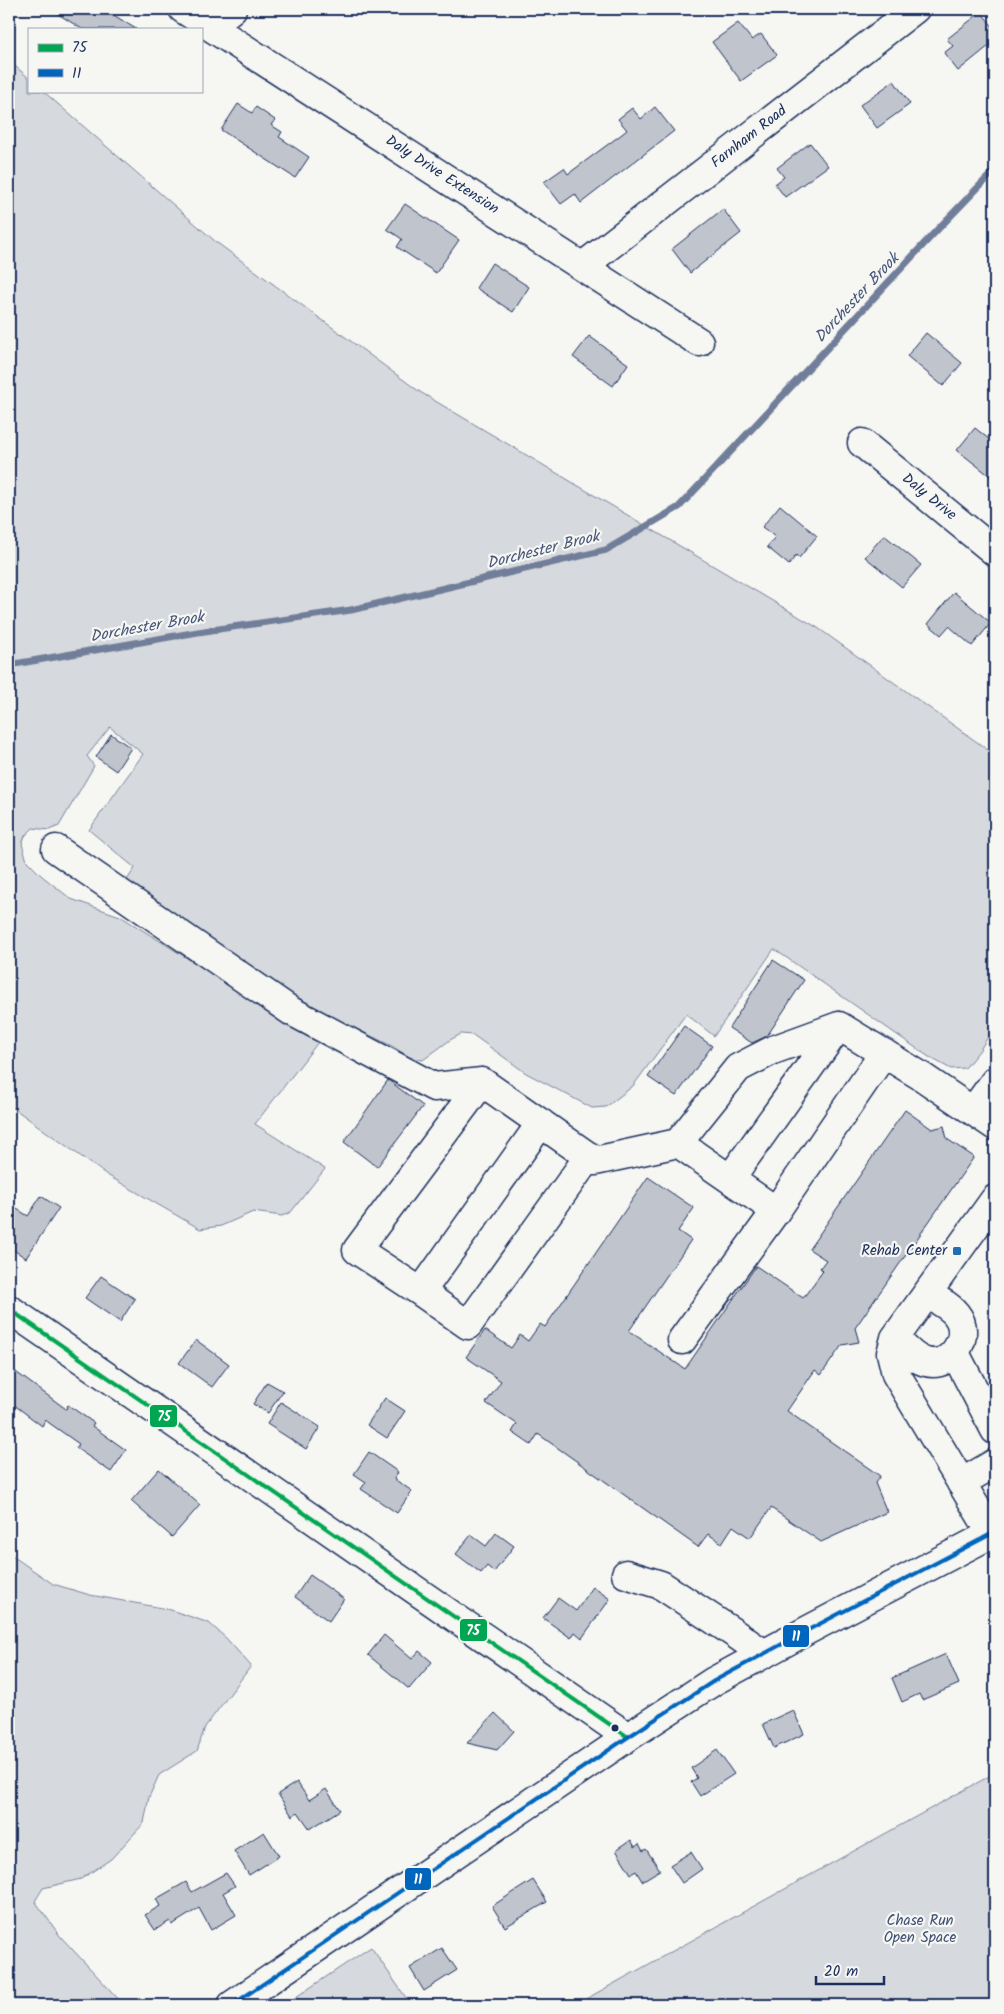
<svg xmlns="http://www.w3.org/2000/svg" width="1004" height="2014" viewBox="0 0 1004 2014" font-family="Kalam,sans-serif">
	<style>
		.green { fill: #d6d9dd; stroke: #78849e }
		.lines { fill: none; stroke-linecap: round; stroke-linejoin: round }
		.stream { stroke: #717e99; stroke-width: 7 }
		.building { fill: #c0c4cd; stroke: #1b2f5e }
		.minor-casing { stroke: #1b2f5e; stroke-width: 31 }
		.major-casing { stroke: #1b2f5e; stroke-width: 31 }
		.minor { stroke: #f6f6f2; stroke-width: 28 }
		.major { stroke: #f6f6f2; stroke-width: 28 }
		.bus-1-casing { stroke: #f6f6f2; stroke-width: 8 }
		.bus-2-casing { stroke: #f6f6f2; stroke-width: 8 }
		.bus-1 { stroke: #00a651; stroke-width: 4 }
		.bus-2 { stroke: #0065bd; stroke-width: 4 }
		.poi-dot { fill: #1f6fb2; stroke: #f6f6f2; stroke-width: 2 }
		.bus-dot { fill: #1b2f5e; stroke: #f6f6f2; stroke-width: 2 }
		.labels { text-anchor: middle; dominant-baseline: central; stroke-width: 4.5; stroke-linejoin: round; paint-order: stroke }
		.street-label { font-size: 15px; fill: #1b2f5e; stroke: #f6f6f2 }
		.poi-label { font-size: 15px; fill: #1b2f5e; stroke: #f6f6f2; text-anchor: end }
		.park-label { font-size: 15px; fill: #405177; stroke: #f6f6f2 }
		.water-label { font-size: 16px; font-style: italic; fill: #46567b; stroke: #f6f6f2 }
		.line-badge { stroke: #f6f6f2; stroke-width: 2 }
		.badge-label { font-size: 14px; text-anchor: middle; font-weight: bold; fill: #fff }
	</style>
	<rect width="100%" height="100%" fill="#f6f6f2"/>
	<filter id="ink" filterUnits="userSpaceOnUse"><feTurbulence type="fractalNoise" baseFrequency=".02" numOctaves="2"/><feDisplacementMap in="SourceGraphic" scale="10" xChannelSelector="R" yChannelSelector="G"/><feConvolveMatrix kernelMatrix="1 2 1 2 8 2 1 2 1" color-interpolation-filters="sRGB"/></filter>
	<g filter="url(#ink)">
		<path class="green" d="M9,61L29,78V91H43L216,242L420,392L818,628L995,755V1026L979,1051L965,1068L951,1069L929,1057L774,949L714,1036L686,1014L633,1086L606,1107L592,1108L526,1073L473,1035L461,1034L450,1040L423,1060L411,1058L390,1045L319,1011L266,981L123,886L135,868L89,830L143,754L110,727L87,756L94,766L59,826L49,830L33,828L25,836L22,844L27,861L42,876L71,899L120,916L319,1041L255,1124L325,1169L291,1212L282,1216L253,1212L221,1226L200,1229L107,1175L9,1105Z
			M9,1551L14,1557L53,1584L90,1595L168,1609L209,1623L226,1638L251,1666L205,1727L197,1751L159,1775L149,1797L144,1823L111,1859L81,1879L43,1888L35,1901L60,1936L124,2005H9Z
			M995,1773V2005H574H575Z
			M371,1947L411,2005H284Z"/>
		<g class="lines">
			<path class="stream" d="M9,665L198,632L351,610L606,550L679,507L937,230L995,170"/>
		</g>
		<path class="building" d="M50,9H104L136,29H82Z
			M981,12L995,29V41L958,71L944,53L953,46L947,39Z
			M738,23L752,40L761,34L777,55L741,81L712,42Z
			M894,81L910,104L877,128L860,105Z
			M238,104L252,113L256,107L275,120L271,125L282,132L279,137L309,157L295,178L221,130Z
			M655,107L674,131L581,203L575,194L561,204L544,182L564,168L568,174L622,134L627,130L618,119L632,108L641,119Z
			M810,143L828,166L785,197L775,184L784,177L777,168Z
			M405,204L459,240L436,273L397,247L402,239L387,229Z
			M723,209L741,233L690,273L672,249Z
			M492,263L529,287L513,312L476,288Z
			M926,333L962,363L943,386L907,356Z
			M589,336L628,364L613,386L573,357Z
			M975,428L995,444V480L957,450Z
			M780,505L817,536L799,558L796,555L789,565L767,547L775,537L762,527Z
			M884,535L921,565L902,587L865,557Z
			M954,592L991,623L972,646L949,626L941,635L928,624Z
			M111,734L131,748L116,771L96,757Z
			M773,960L804,980L767,1036L752,1043L729,1028Z
			M684,1026L712,1046L676,1096L648,1077Z
			M388,1080L423,1106L377,1167L344,1142Z
			M905,1110L932,1129L944,1126L947,1139L974,1157L855,1328L859,1342L842,1345L821,1375L815,1370L787,1411L880,1476L875,1483L887,1512L821,1542L771,1508L750,1538L733,1526L722,1543L708,1534L698,1547L538,1434L531,1445L512,1432L517,1424L486,1403L501,1381L466,1357L485,1330L511,1348L520,1335L528,1341L540,1324L545,1327L648,1177L694,1208L678,1231L691,1240L629,1331L685,1369L756,1266L803,1298L823,1271L820,1268L826,1260L809,1249Z
			M41,1196L59,1208L26,1258L9,1247V1204L28,1216Z
			M101,1276L135,1299L120,1322L85,1298Z
			M196,1340L229,1364L212,1387L179,1363Z
			M9,1367L66,1409L68,1405L94,1423L92,1426L126,1450L111,1472L76,1448L79,1444L45,1420L42,1426L9,1401Z
			M267,1382L283,1391L268,1413L253,1404Z
			M385,1398L405,1411L387,1438L367,1425Z
			M281,1402L320,1427L306,1449L267,1424Z
			M369,1452L398,1472L394,1479L412,1491L397,1513L361,1489L366,1482L354,1474Z
			M159,1469L200,1505L172,1537L131,1501Z
			M496,1533L514,1546L494,1572L487,1566L481,1573L456,1554L471,1535L486,1546Z
			M310,1575L344,1599L329,1621L295,1597Z
			M593,1587L610,1599L582,1638L575,1632L571,1638L543,1618L558,1598L576,1611Z
			M384,1635L412,1659L419,1651L432,1662L409,1689L368,1655Z
			M946,1654L959,1684L922,1700L919,1694L902,1702L892,1678Z
			M793,1710L804,1734L774,1748L763,1724Z
			M495,1713L514,1731L497,1750L467,1743Z
			M717,1750L734,1774L700,1796L691,1782L697,1778L691,1768Z
			M297,1782L309,1800L326,1789L340,1810L310,1829L298,1812L292,1816L278,1794Z
			M264,1832L279,1856L249,1875L234,1851Z
			M631,1840L635,1847L639,1844L643,1851L646,1849L660,1870L642,1881L636,1871L631,1874L616,1850Z
			M691,1852L702,1869L682,1883L670,1865Z
			M226,1873L235,1886L223,1893L236,1915L211,1930L199,1908L172,1925L170,1921L155,1930L145,1915L160,1906L156,1899L186,1882L192,1892Z
			M533,1880L547,1902L505,1927L492,1906Z
			M442,1948L457,1970L424,1991L410,1968Z"/>
		<g class="lines">
			<defs>
				<path id="minor" d="M183,9L699,342
					M210,26L232,9
					M583,266L915,9
					M862,443L995,552
					M56,849L291,1011L434,1087L482,1082L595,1161L678,1143L738,1068L773,1050L839,1026L921,1076L995,1126
					M482,1082L357,1250L421,1292L541,1123
					M973,1111L995,1081
					M678,1143L776,1211
					M730,1179L839,1026
					M421,1292L468,1325L589,1156
					M9,1309L628,1737
					M895,1338C904,1347 913,1359 926,1362C952,1369 973,1335 956,1314C949,1305 937,1300 927,1294
					M682,1340L776,1211L884,1053
					M955,1353L995,1430
					M961,1483L995,1463
					M992,1534L896,1374L891,1353L895,1338L995,1199
					M626,1574L661,1585L731,1631L764,1654"/>
				<path id="major" d="M232,2005L628,1737L714,1681L808,1630L995,1532"/>
			</defs>
			<use href="#minor" class="minor-casing"/>
			<use href="#major" class="major-casing"/>
			<use href="#minor" class="minor"/>
			<use href="#major" class="major"/>
			<defs>
				<path id="bus-1" d="M9,1309L628,1737"/>
				<path id="bus-2" d="M232,2005L628,1737L714,1681L808,1630L995,1532"/>
			</defs>
			<use href="#bus-1" class="bus-1-casing"/>
			<use href="#bus-2" class="bus-2-casing"/>
			<use href="#bus-1" class="bus-1"/>
			<use href="#bus-2" class="bus-2"/>
		</g>
	</g>
	<rect class="poi-dot" x="952" y="1246" width="10" height="10" rx="2.5"/>
	<circle class="bus-dot" cx="615" cy="1728" r="4.5"/>
	<g class="labels">
		<g class="street-label">
			<text transform="translate(749 137) rotate(-38)">Farnham Road</text>
			<text transform="translate(442 175) rotate(33)">Daly Drive Extension</text>
			<text transform="translate(929 497) rotate(39)">Daly Drive</text>
		</g>
		<g class="poi-label">
			<text x="947" y="1251">Rehab Center</text>
		</g>
		<g class="park-label">
			<text x="920" y="1921">Chase Run<tspan x="920" dy="17">Open Space</tspan></text>
		</g>
		<g class="water-label">
			<text transform="translate(857 298) rotate(-47)">Dorchester Brook</text>
			<text transform="translate(543 550) rotate(-14)">Dorchester Brook</text>
			<text transform="translate(147 627) rotate(-10)">Dorchester Brook</text>
		</g>
	</g>
	<g class="line-badge">
		<rect x="149" y="1404" width="29" height="24" rx="5" fill="#00a651"/>
		<rect x="459" y="1618" width="29" height="24" rx="5" fill="#00a651"/>
		<rect x="782" y="1624" width="28" height="24" rx="5" fill="#0065bd"/>
		<rect x="404" y="1867" width="28" height="24" rx="5" fill="#0065bd"/>
	</g>
	<g class="badge-label">
		<text x="164" y="1421">75</text>
		<text x="473" y="1635">75</text>
		<text x="796" y="1641">11</text>
		<text x="418" y="1884">11</text>
	</g>
	<rect width="1004" height="2014" fill="none" stroke="#f6f6f2" stroke-width="30"/>
	<rect x="15" y="15" width="974" height="1984" fill="none" stroke="#1b2f5e" stroke-width="2" filter="url(#ink)"/>
	<rect x="28" y="28" width="175" height="65" fill="#f6f6f2" stroke="#9ea6b7"/>
	<rect x="38" y="44" width="25" height="8" fill="#00a651" stroke="#9ea6b7"/>
	<text x="72" y="52" font-size="15" fill="#1b2f5e">75</text>
	<rect x="38" y="69" width="25" height="8" fill="#0065bd" stroke="#9ea6b7"/>
	<text x="72" y="78" font-size="15" fill="#1b2f5e">11</text>
	<path d="M816 1976v8h68v-8" fill="none" stroke="#1b2f5e" stroke-width="2.5"/>
	<text x="824" y="1976" font-size="15" fill="#1b2f5e" stroke="#f6f6f2" stroke-width="4" paint-order="stroke">20 m</text>
</svg>
